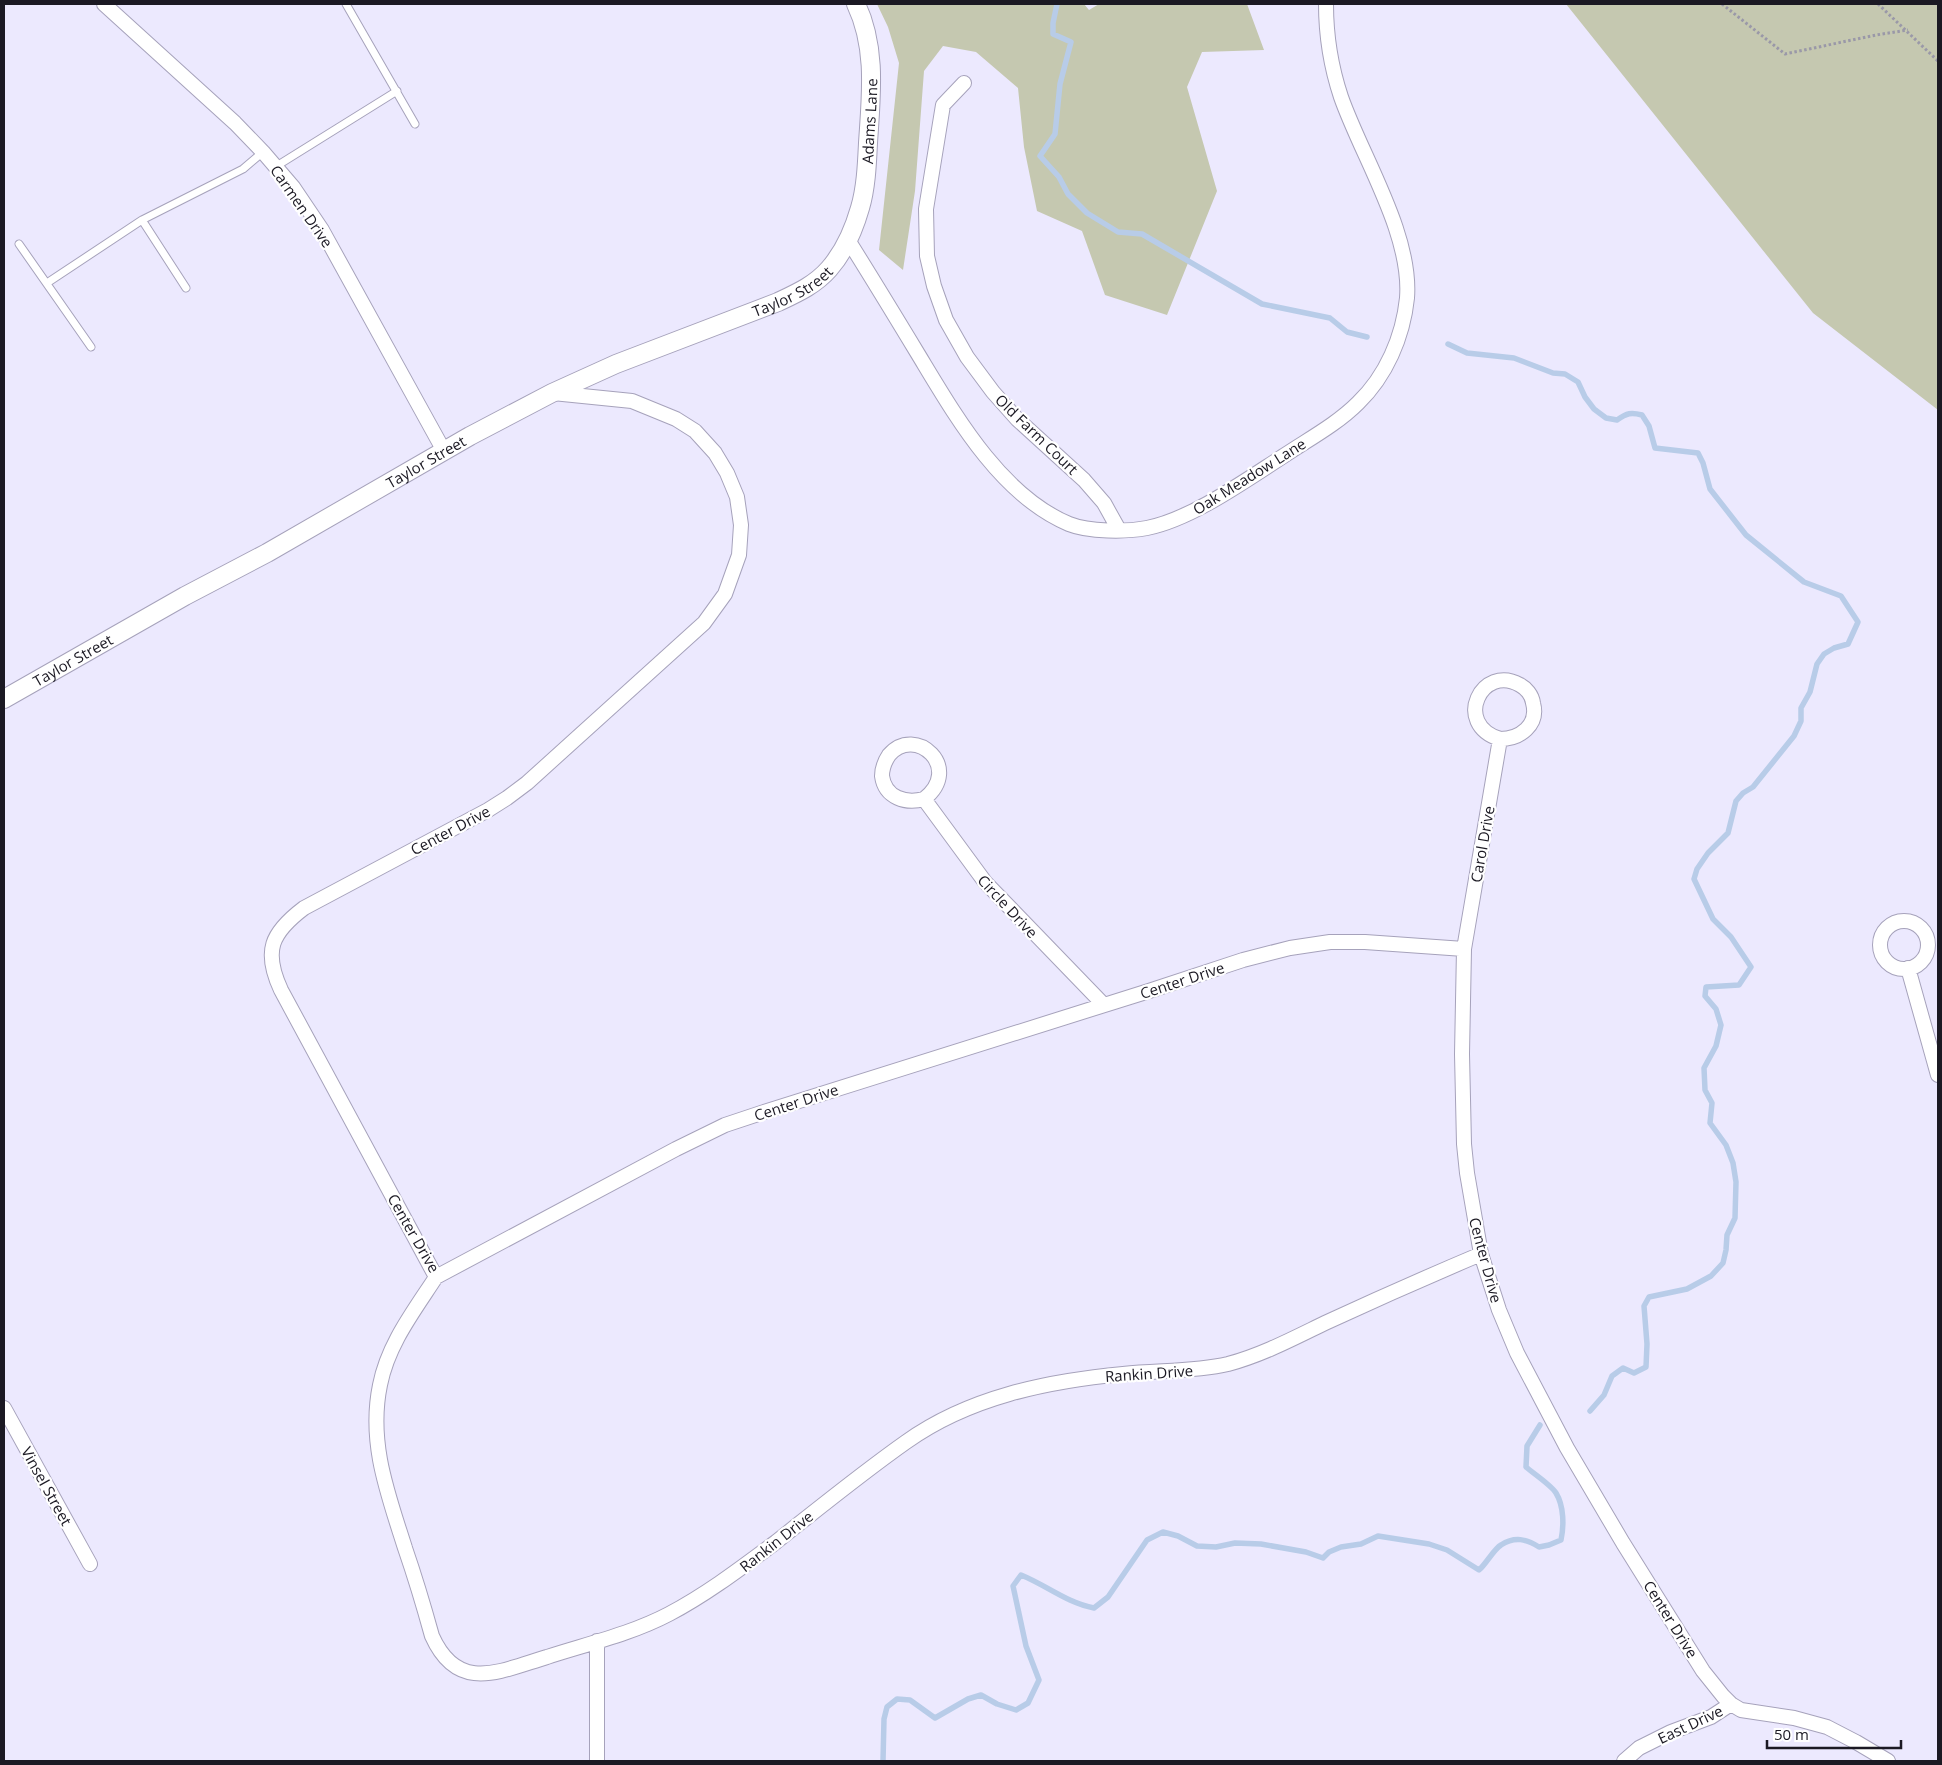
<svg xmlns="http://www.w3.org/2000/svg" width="1942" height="1765" viewBox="0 0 1942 1765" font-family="'Open Sans',sans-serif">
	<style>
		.green { fill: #c5c8b0 }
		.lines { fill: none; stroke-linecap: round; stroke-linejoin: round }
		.stream { stroke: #b8cce8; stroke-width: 5.5 }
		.service-casing { stroke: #a6a2bb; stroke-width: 9 }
		.minor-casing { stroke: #a6a2bb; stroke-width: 16 }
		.tertiary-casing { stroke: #a6a2bb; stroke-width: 20 }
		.path { stroke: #9a98a8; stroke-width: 3; stroke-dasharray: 2.5 2.5; stroke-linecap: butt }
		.service { stroke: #fff; stroke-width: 7 }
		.minor { stroke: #fff; stroke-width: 14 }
		.tertiary { stroke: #fff; stroke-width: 18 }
		.labels { text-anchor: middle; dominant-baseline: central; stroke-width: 4.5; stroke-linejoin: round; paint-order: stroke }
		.street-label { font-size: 15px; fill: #1b1923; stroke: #fff }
	</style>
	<rect width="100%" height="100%" fill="#ece9fe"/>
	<path class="green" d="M877,4H1084L1089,10L1099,4H1247L1264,50L1202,52L1187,87L1217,191L1167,315L1105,295L1082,231L1037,211L1024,147L1018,88L976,52L943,46L924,71L915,191L903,270L879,250L899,63L888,27Z
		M1566,4H1938V410L1813,313Z"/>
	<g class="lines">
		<path class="stream" d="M1057,4L1053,23V34L1071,42L1060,84L1055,134L1040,156L1059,177L1068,194L1087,213L1118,232L1142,234L1262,304L1330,318L1347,332L1367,337
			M1448,344L1467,353L1514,358L1553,373L1565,374L1578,382L1585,397L1594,409L1606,418L1617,420C1627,413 1631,412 1642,415L1649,426L1655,448L1698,453L1703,463L1710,489L1746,535L1804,582L1841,596L1858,622L1848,644L1834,648L1824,654L1817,664L1810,692L1801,708V721L1794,736L1753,787L1743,793L1736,801L1728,833L1708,853L1697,869L1694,879L1713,919L1731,937L1751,967L1739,985L1706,987L1705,996L1716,1009L1721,1025L1716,1046L1704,1068L1705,1090L1712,1103L1710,1123L1726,1145L1733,1163L1736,1182L1735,1218L1727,1235L1726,1250L1723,1263L1711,1276L1687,1289L1649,1297L1644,1306L1647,1344L1646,1367L1634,1373L1623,1368L1612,1376L1604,1395L1590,1411
			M883,1761L884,1719L887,1707L897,1699L910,1700L935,1718L968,1699L981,1695L997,1704L1016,1710L1028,1703L1039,1680L1026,1646L1013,1586L1021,1575C1046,1585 1067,1603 1094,1608L1108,1597L1147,1540L1163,1532L1178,1536L1197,1546L1216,1547L1235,1543L1261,1544L1306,1552L1323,1558L1329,1552L1341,1547L1361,1544L1378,1536L1429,1544L1447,1550L1479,1570C1486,1564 1494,1549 1501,1545C1515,1536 1526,1539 1539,1547L1549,1545L1561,1540C1564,1526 1564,1506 1556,1493C1551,1485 1534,1474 1526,1467L1527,1446L1540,1425"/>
		<defs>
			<path id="service" d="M346,4L415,124
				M275,167L397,91
				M142,220L186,288
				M19,244L91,347
				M47,283L142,220L243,169L263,152"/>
			<path id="minor" d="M104,4L235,123L263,152L293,187L322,230L444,451
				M964,83L943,105L926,209L927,256L934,286L946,320L967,357L993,392L1017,419L1084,480L1104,503L1119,530
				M848,240C872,278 895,316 918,354C955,415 1000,495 1069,524C1089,532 1126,532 1147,528C1192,519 1246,480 1285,455C1309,439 1337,424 1358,403C1386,376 1403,337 1407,298C1412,234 1362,157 1341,97C1331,67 1326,35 1326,4
				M553,393L632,401L676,419L695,431L715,453L727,473L737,497L741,525L739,555L725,594L704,623L527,783L507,798L488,810L304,908C271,933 263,951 281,990L436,1277L676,1149L725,1125L764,1112L1149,991L1243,960L1290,948L1330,942H1365L1464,949L1462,1054L1464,1144L1467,1173L1481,1254L1499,1310L1517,1353L1567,1448L1623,1543L1703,1671L1723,1696L1731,1704L1741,1710L1794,1718L1827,1727L1856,1742L1888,1761
				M924,799C906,804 885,798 882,776C882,769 885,761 889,755C915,724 964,768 924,799L985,882L1103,1004
				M1880 945a24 24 0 1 1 48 0a24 24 0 1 1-48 0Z
				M1464,949L1500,739C1520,739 1539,725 1533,703C1532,695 1526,688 1520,685C1482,663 1452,724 1500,739
				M1908,968L1938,1075
				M436,1277C414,1311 388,1344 380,1385C368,1443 388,1494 405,1548C415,1577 424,1607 432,1636C458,1694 500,1671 547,1657C587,1644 631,1634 669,1614C707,1594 741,1568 776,1542C819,1508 862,1473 906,1442C969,1397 1048,1381 1123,1374C1158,1370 1193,1372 1228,1364C1262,1355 1294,1338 1325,1323C1377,1299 1429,1276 1481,1254
				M4,1408L90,1564
				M597,1761V1641
				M1624,1761L1639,1748L1671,1732L1711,1717L1731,1704"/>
			<g id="tertiary">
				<path id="s1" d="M4,699L185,596L267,553L470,436L552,393L616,364L778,302C797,293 815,285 829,269C844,252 854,229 860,208C866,188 867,164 868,143C871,96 877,48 856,4"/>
			</g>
		</defs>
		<use href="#service" class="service-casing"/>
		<use href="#minor" class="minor-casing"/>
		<use href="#tertiary" class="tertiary-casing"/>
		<path class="path" d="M1722,4L1785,54L1876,35L1908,30
			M1878,4L1938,61"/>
		<use href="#service" class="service"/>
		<use href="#minor" class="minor"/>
		<use href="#tertiary" class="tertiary"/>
	</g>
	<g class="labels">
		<g class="street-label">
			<text stroke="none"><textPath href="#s1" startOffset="1089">Adams Lane</textPath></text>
			<text transform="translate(302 206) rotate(55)">Carmen Drive</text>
			<text stroke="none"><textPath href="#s1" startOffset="889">Taylor Street</textPath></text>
			<text transform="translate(1037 434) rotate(44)">Old Farm Court</text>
			<text stroke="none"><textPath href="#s1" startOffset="484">Taylor Street</textPath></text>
			<text transform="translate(1249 476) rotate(-32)">Oak Meadow Lane</text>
			<text stroke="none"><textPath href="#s1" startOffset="79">Taylor Street</textPath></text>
			<text transform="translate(450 830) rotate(-28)">Center Drive</text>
			<text transform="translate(1482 844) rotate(-80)">Carol Drive</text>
			<text transform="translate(1008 906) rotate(47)">Circle Drive</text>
			<text transform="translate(1182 980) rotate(-18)">Center Drive</text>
			<text transform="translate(796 1102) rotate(-18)">Center Drive</text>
			<text transform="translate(414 1233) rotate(60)">Center Drive</text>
			<text transform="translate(1486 1260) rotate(75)">Center Drive</text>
			<text transform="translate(1149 1373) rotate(-4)">Rankin Drive</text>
			<text transform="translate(47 1486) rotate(61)">Vinsel Street</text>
			<text transform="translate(776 1541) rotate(-38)">Rankin Drive</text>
			<text transform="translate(1671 1619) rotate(58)">Center Drive</text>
			<text transform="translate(1690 1724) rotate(-25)">East Drive</text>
		</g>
	</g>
	<rect width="1942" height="1765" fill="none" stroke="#1b1923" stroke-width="10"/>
	<path d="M1767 1740v8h134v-8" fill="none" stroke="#1b1923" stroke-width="2.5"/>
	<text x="1774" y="1740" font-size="15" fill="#1b1923" stroke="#ffffff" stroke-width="4" paint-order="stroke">50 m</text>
</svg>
